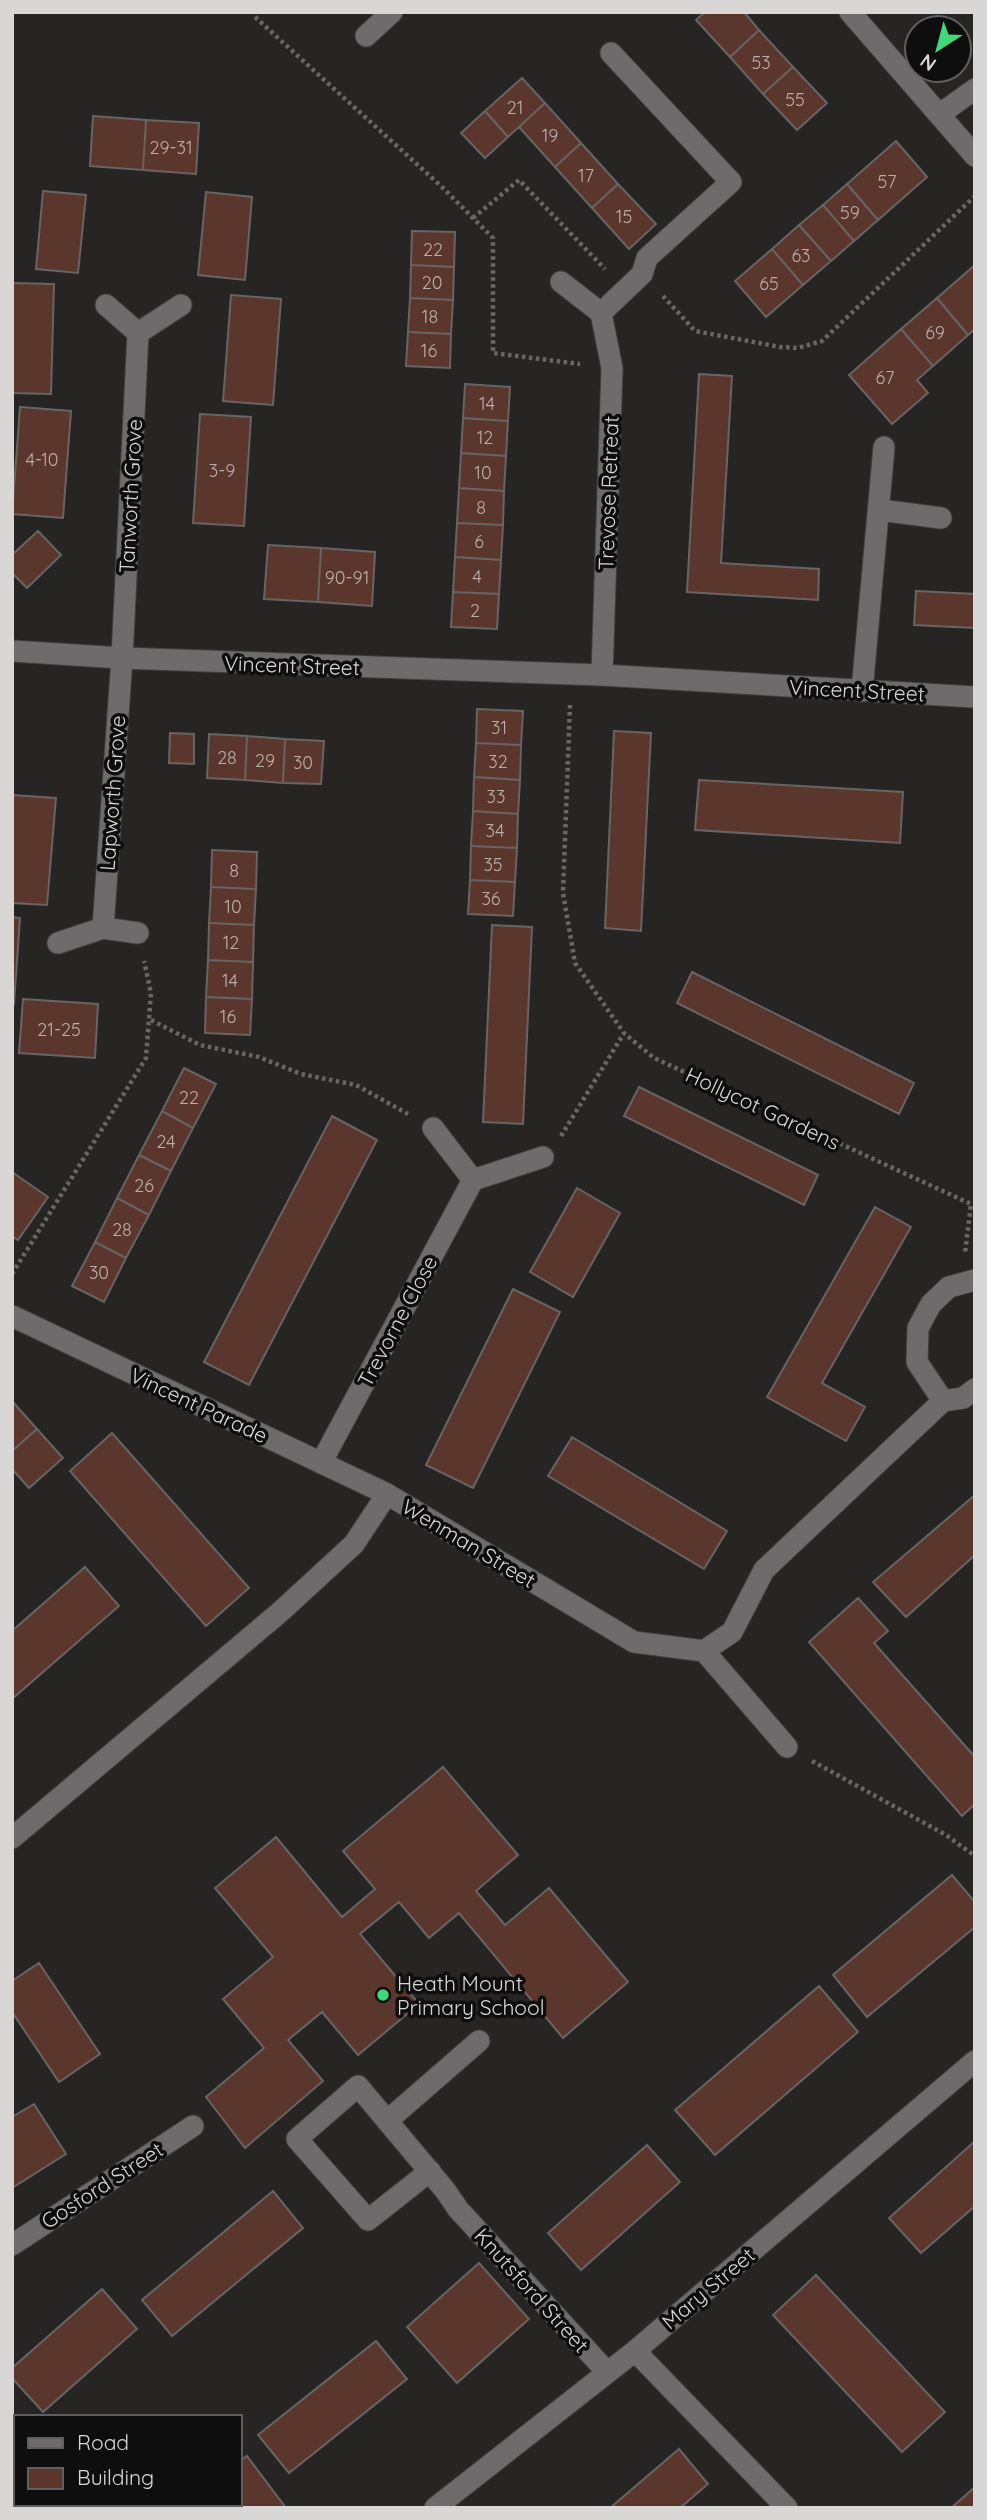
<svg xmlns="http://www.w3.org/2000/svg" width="987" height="2520" viewBox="0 0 987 2520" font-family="Quicksand,sans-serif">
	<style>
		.building { fill: #5b362c; stroke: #686463; stroke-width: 2 }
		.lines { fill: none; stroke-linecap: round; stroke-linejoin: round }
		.minor-casing { stroke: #444142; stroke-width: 23 }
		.path { stroke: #696666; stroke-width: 4.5; stroke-dasharray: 3.5 3.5; stroke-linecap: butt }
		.minor { stroke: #6f6b6c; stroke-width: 21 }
		.poi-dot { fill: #43d77b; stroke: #0f0e0e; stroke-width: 2.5 }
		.labels { text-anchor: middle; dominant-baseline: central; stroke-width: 7; stroke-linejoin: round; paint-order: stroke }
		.number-label { font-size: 18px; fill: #baaeac }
		.street-label { font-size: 21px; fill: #d9d6d6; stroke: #0f0e0e }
		.poi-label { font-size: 21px; fill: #d9d6d6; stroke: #0f0e0e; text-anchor: start }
	</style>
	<rect width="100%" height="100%" fill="#272424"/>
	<path class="building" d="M705,12H744L759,30L730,57L696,20Z
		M759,30L793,67L763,94L730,57Z
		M793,67L827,103L797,130L763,94Z
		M522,78L545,103L508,137L485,111Z
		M545,103L581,143L555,167L519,127Z
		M485,111L508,137L485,158L461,133Z
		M93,116L146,120L143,170L90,166Z
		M146,120L199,123L196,174L143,170Z
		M896,141L927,177L878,220L847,184Z
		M581,143L618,184L592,208L555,167Z
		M618,184L656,224L629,249L592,208Z
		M847,184L878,220L854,241L823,205Z
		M43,191L86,195L78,273L36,269Z
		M206,192L252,197L245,280L198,275Z
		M823,205L854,241L831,261L799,225Z
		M799,225L831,261L803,285L772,249Z
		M412,231L455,232L454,267L411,265Z
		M772,249L803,285L766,317L735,281Z
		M411,265L454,267L453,300L410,298Z
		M975,265V329L968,335L937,298Z
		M12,283L54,284L51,394L12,393Z
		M231,295L281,299L273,405L223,401Z
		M410,298L453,300L451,334L408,332Z
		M937,298L968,335L933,366L901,329Z
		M901,329L933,366L917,380L928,393L892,424L849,375Z
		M408,332L451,334L450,368L406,366Z
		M699,374L732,376L721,563L819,569L818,600L687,592Z
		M465,384L510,387L508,421L463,418Z
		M20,407L71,411L63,518L12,514Z
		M200,414L251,417L244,526L193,523Z
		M463,418L508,421L506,456L461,453Z
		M461,453L506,456L504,491L459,488Z
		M459,488L504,491L503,525L457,523Z
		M457,523L503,525L501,560L455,557Z
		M38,531L61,555L27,588L12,573V555Z
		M268,545L321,548L318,602L264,599Z
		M321,548L375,552L372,606L318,602Z
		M455,557L501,560L499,594L453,592Z
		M916,591L975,594V628L914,625Z
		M453,592L499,594L497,629L451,627Z
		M477,709L523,711L521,745L476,743Z
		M614,731L651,733L641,931L605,928Z
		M170,733L194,734V764L169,763Z
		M209,734L247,736L245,780L207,778Z
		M247,736L285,739L283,783L245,780Z
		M285,739L324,741L321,784L283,783Z
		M476,743L521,745L520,780L474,777Z
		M474,777L520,780L518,814L473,811Z
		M699,780L903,792L900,843L695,830Z
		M12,795L56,798L47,905L12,903Z
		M473,811L518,814L517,848L471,846Z
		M471,846L517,848L515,882L470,880Z
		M212,850L257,852L256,889L211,887Z
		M470,880L515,882L513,916L468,914Z
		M211,887L256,889L254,925L209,923Z
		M12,917L20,918L14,1004L12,1003Z
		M209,923L254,925L253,962L208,960Z
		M492,925L532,927L523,1124L483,1122Z
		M208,960L253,962L252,999L206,997Z
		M692,972L914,1083L899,1114L677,1003Z
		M206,997L252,999L250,1035L205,1033Z
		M23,999L98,1004L95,1058L19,1053Z
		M184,1068L216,1084L193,1128L162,1111Z
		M639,1087L818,1175L804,1205L624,1116Z
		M162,1111L193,1128L171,1171L139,1155Z
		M332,1116L377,1140L249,1385L204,1362Z
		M139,1155L171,1171L149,1215L117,1198Z
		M12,1172L48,1197L18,1240L12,1236Z
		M577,1188L620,1213L573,1297L530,1272Z
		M117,1198L149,1215L126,1258L95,1242Z
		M875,1207L911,1227L822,1383L865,1407L846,1441L767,1397Z
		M95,1242L126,1258L104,1302L72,1286Z
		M513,1289L560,1312L473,1488L426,1465Z
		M12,1401L37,1429L12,1451Z
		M37,1429L63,1458L29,1488L12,1469V1451Z
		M112,1433L249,1588L206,1626L70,1471Z
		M572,1437L727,1531L704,1569L548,1476Z
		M975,1495V1555L906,1617L873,1582Z
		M85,1567L119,1606L12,1699V1631Z
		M858,1598L888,1631L874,1643L975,1757V1804L962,1816L809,1642Z
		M443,1767L518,1855L476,1891L505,1925L549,1888L628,1982L563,2038L459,1913L429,1938L399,1902L360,1934L419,2004L358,2055L322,2012L288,2040L323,2081L245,2148L206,2097L264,2048L223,1999L273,1957L215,1888L276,1837L342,1917L375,1889L343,1851Z
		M952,1875L975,1902V1927L867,2017L833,1975Z
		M39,1963L100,2054L59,2082L12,2012V1981Z
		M819,1986L858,2032L715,2155L675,2110Z
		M34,2104L66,2154L12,2188V2117Z
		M975,2141V2206L921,2253L889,2218Z
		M647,2145L680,2182L581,2270L548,2233Z
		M273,2191L303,2228L172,2336L142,2300Z
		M479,2263L529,2319L457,2383L407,2327Z
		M816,2275L945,2412L902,2452L773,2315Z
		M102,2289L137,2329L43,2412L12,2378V2368Z
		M376,2341L407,2379L289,2473L258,2435Z
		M679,2449L708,2484L680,2508H610Z
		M247,2456L286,2508H205L202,2504H240V2461Z
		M975,2487V2508H951Z"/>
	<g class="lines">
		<defs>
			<path id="minor" d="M850,12L975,156
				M366,36L392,12
				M940,114L975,89
				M561,282L601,313
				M106,305L138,333L181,305
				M880,510L941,518
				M12,651L122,658L602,675L975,697
				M602,675L612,368L601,313L642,274L647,258L731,182L611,53
				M862,691L884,447
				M103,928L122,658L138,333
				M58,943L103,928L138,933
				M433,1128L473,1180L543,1157
				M12,1316L387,1494
				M943,1401L917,1362L918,1328L931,1304L949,1287L975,1280
				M321,1463L473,1180
				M704,1651L732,1632L764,1570L943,1401L963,1398L975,1389
				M12,1838L279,1613L354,1544L387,1494L634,1642L704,1651L787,1747
				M387,2121L479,2041
				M430,2171L368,2220L297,2139L358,2086L445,2190L458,2209L607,2372
				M12,2245L193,2126
				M635,2351L787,2508
				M435,2508L635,2351L975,2061"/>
		</defs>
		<use href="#minor" class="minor-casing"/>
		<path class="path" d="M255,17L442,187L493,238V353L580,364
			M473,218L519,180L605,269
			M663,296L695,331L780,347L798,348L822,341L975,196
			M570,705L563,893L575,963L624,1033L654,1058L971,1204L965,1253
			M151,1020L200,1045L259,1057L301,1074L356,1085L408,1114
			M561,1136L624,1033
			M12,1274L146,1058L151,993L144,961
			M812,1761L946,1835L975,1856"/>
		<use href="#minor" class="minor"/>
	</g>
	<circle class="poi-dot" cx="383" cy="1995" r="7"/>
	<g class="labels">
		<g class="number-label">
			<text x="761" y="62">53</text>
			<text x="795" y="99">55</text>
			<text x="515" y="107">21</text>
			<text x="550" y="135">19</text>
			<text x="171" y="147">29-31</text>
			<text x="586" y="175">17</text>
			<text x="887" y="181">57</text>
			<text x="850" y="212">59</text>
			<text x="624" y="216">15</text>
			<text x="433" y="249">22</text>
			<text x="801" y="255">63</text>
			<text x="432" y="282">20</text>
			<text x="769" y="283">65</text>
			<text x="430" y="316">18</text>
			<text x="935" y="332">69</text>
			<text x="429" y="350">16</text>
			<text x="885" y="377">67</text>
			<text x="487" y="403">14</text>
			<text x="485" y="437">12</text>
			<text x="42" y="459">4-10</text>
			<text x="222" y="470">3-9</text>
			<text x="483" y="472">10</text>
			<text x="481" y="507">8</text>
			<text x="479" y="541">6</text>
			<text x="477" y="576">4</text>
			<text x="347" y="577">90-91</text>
			<text x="475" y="610">2</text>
			<text x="499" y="727">31</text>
			<text x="227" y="757">28</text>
			<text x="265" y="760">29</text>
			<text x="498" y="761">32</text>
			<text x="303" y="762">30</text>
			<text x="496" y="796">33</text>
			<text x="495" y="830">34</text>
			<text x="493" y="864">35</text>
			<text x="234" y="870">8</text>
			<text x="491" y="898">36</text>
			<text x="233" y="906">10</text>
			<text x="231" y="942">12</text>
			<text x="230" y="980">14</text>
			<text x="228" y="1016">16</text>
			<text x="59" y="1029">21-25</text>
			<text x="189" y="1097">22</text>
			<text x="166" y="1141">24</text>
			<text x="144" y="1185">26</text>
			<text x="122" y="1229">28</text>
			<text x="99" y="1272">30</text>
		</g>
		<g class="street-label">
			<text transform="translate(608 493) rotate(-88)">Trevose Retreat</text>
			<text transform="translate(130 496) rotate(-87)">Tanworth Grove</text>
			<text transform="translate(292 665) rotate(2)">Vincent Street</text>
			<text transform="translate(857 690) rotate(3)">Vincent Street</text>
			<text transform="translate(112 793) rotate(-86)">Lapworth Grove</text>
			<text transform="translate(763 1108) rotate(25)">Hollycot Gardens</text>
			<text transform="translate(397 1321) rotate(-62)">Trevorne Close</text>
			<text transform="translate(199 1405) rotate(25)">Vincent Parade</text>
			<text transform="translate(469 1543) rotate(31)">Wenman Street</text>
			<text transform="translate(102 2185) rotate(-33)">Gosford Street</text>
			<text transform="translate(708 2288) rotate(-40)">Mary Street</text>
			<text transform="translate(532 2290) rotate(48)">Knutsford Street</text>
		</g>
		<g class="poi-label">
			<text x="397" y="1983">Heath Mount<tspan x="397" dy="24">Primary School</tspan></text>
		</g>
	</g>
	<rect width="987" height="2520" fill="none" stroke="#d9d6d6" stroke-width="28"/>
	<rect x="14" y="2415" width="228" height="91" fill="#0f0e0e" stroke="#605e5e" stroke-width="2"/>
	<rect x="28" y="2438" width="35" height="10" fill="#6f6b6c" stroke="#605e5e" stroke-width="2"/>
	<text x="77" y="2450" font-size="21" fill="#d9d6d6">Road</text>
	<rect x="28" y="2468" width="35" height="21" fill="#5b362c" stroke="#605e5e" stroke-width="2"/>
	<text x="77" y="2485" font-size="21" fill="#d9d6d6">Building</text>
	<g transform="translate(938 49) rotate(216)"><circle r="33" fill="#0f0e0e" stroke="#605e5e" stroke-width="2"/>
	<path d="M0-5L12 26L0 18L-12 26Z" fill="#43d77b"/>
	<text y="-10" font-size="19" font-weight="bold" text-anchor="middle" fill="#d9d6d6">N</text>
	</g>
</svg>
